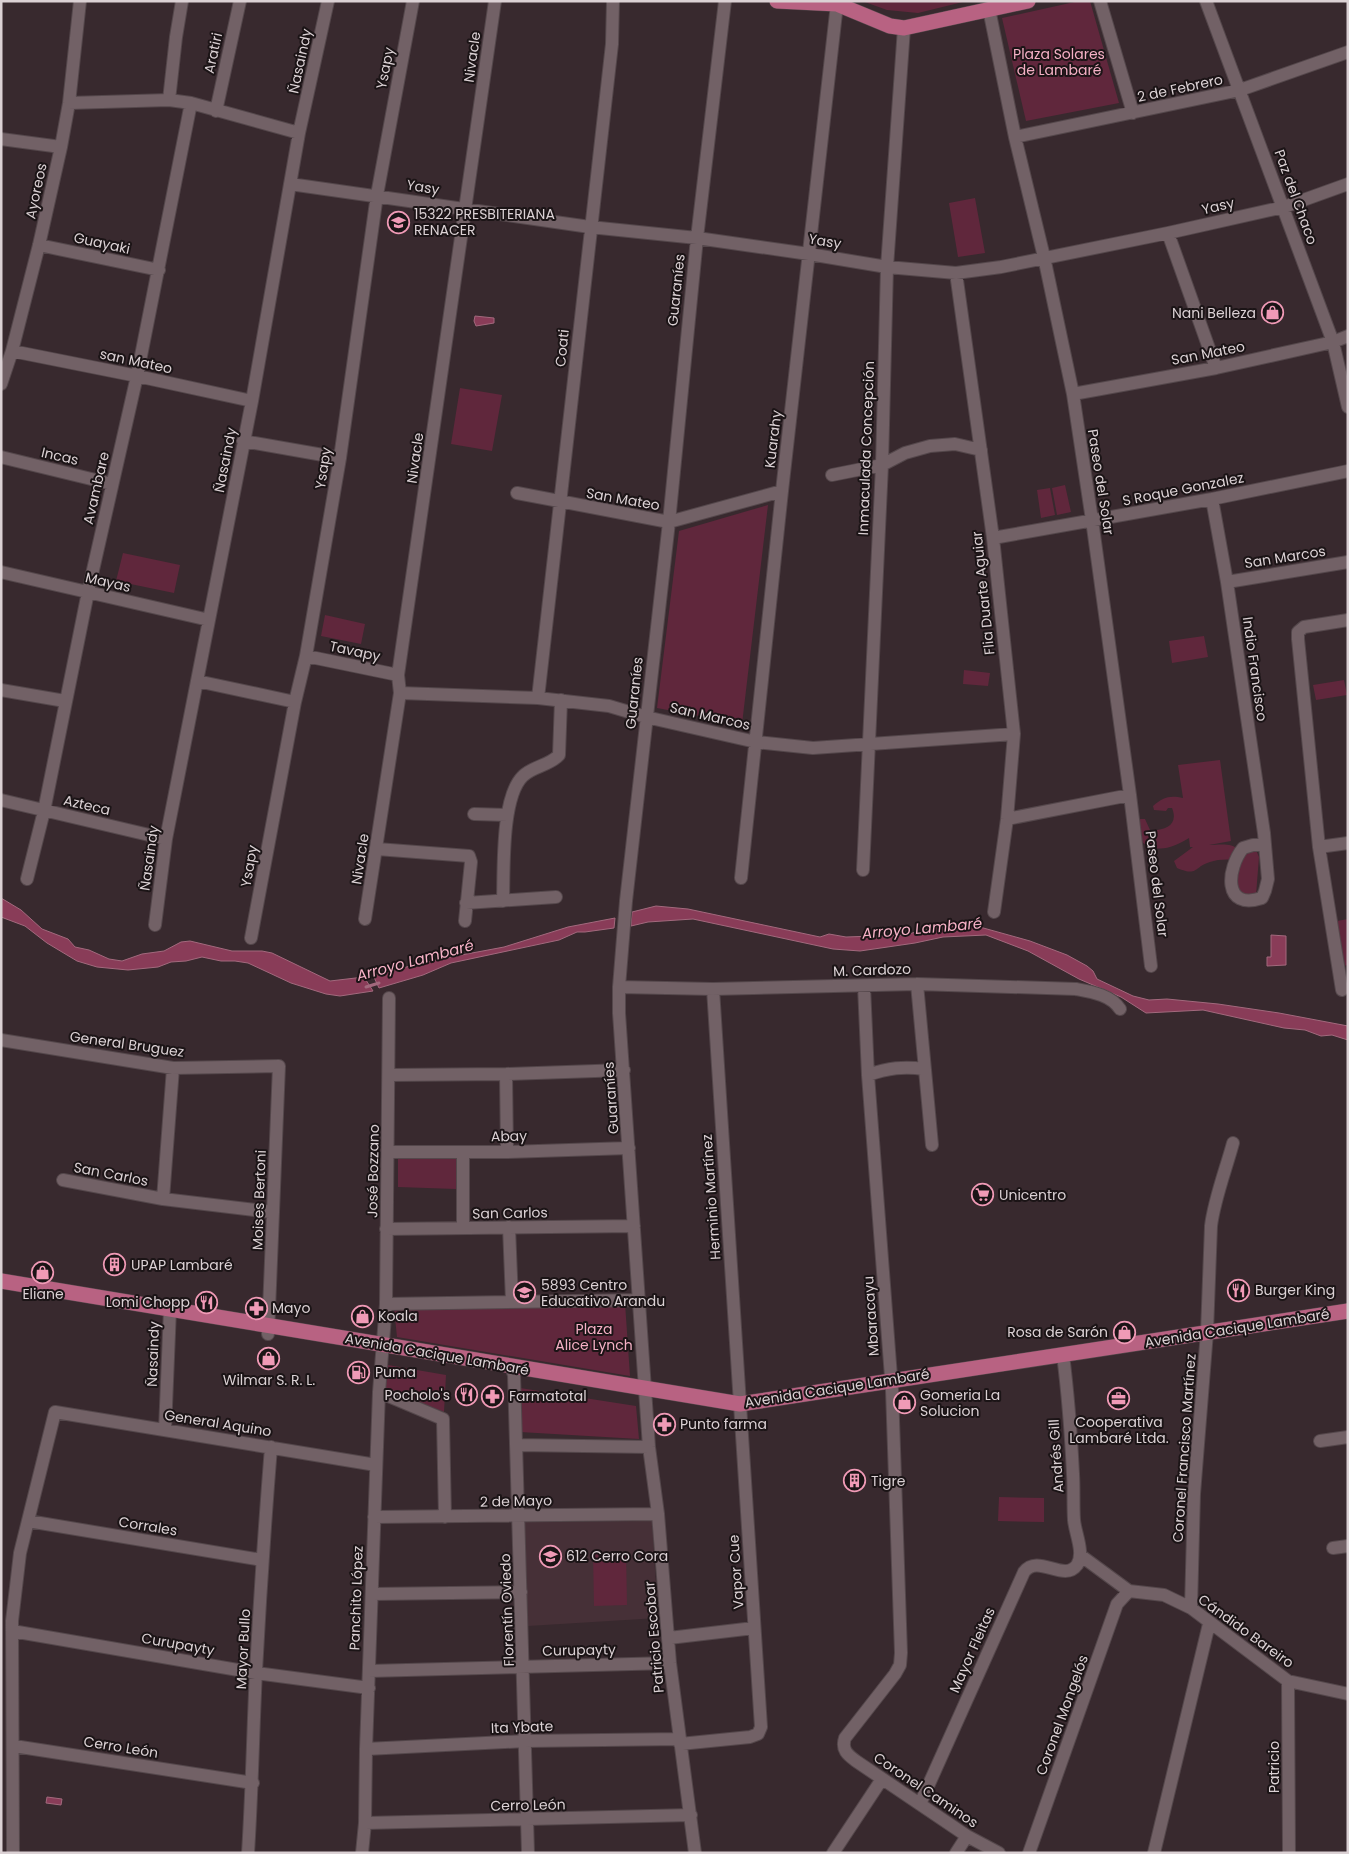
<svg xmlns="http://www.w3.org/2000/svg" width="1349" height="1854" viewBox="0 0 1349 1854" font-family="Poppins,sans-serif">
	<style>
		.built { fill: #463037 }
		.green { fill: #60273c }
		.water { fill: #893c58; stroke: #a2697d }
		.lines { fill: none; stroke-linecap: round; stroke-linejoin: round }
		.stream { stroke: #a2697d; stroke-width: 3 }
		.minor-casing { stroke: #54474b; stroke-width: 14 }
		.major-casing { stroke: #54474b; stroke-width: 16 }
		.minor { stroke: #726166; stroke-width: 12 }
		.major { stroke: #b86282; stroke-width: 15 }
		.labels { text-anchor: middle; dominant-baseline: central; stroke-width: 4; stroke-linejoin: round; paint-order: stroke }
		.street-label { font-size: 14px; fill: #dbd1d4; stroke: #1b1416 }
		.park-label { font-size: 14px; fill: #f5b0c5; stroke: #1b1416 }
		.poi-label { font-size: 14px; fill: #dbd1d4; stroke: #1b1416; text-anchor: start }
		.water-label { font-size: 15px; font-style: italic; fill: #f8b3c8; stroke: #1b1416 }
	</style>
	<rect width="100%" height="100%" fill="#38292e"/>
	<path class="built" d="M652,1521L658,1618L528,1626L524,1522Z"/>
	<path class="green" d="M862,1H967L918,13L887,10Z
		M1079,1H1090L1119,103L1026,121L1002,18Z
		M975,198L985,253L958,257L949,203Z
		M460,388L502,395L492,451L451,444Z
		M1065,485L1071,512L1057,515L1052,488Z
		M1050,488L1055,515L1041,518L1037,490Z
		M768,505L742,724L657,708L679,531Z
		M123,553L180,565L174,593L116,581Z
		M325,615L365,624L361,644L321,636Z
		M1204,636L1208,657L1172,663L1169,641Z
		M964,670L990,673L988,686L963,684Z
		M1344,680L1347,695L1316,700L1313,685Z
		M1220,760L1231,841L1209,845C1219,845 1231,842 1239,850H1256L1259,857L1256,895L1236,896L1237,860C1229,859 1217,859 1210,862C1193,867 1199,877 1177,868L1174,861L1193,847H1190L1189,838C1171,849 1156,854 1139,840L1138,824L1140,819H1145L1150,830C1165,831 1179,825 1172,808H1168L1166,811L1154,810L1153,806C1163,797 1170,795 1183,798L1178,765Z
		M1348,919V965L1343,966L1337,921Z
		M398,1156L456,1158V1189L398,1187Z
		M625,1303L630,1376L397,1337L394,1308Z
		M388,1365L446,1375L444,1412L385,1388Z
		M520,1388L636,1406L639,1439L520,1432Z
		M999,1497L1044,1498V1522L998,1521Z
		M626,1552L627,1605L594,1606L593,1553Z"/>
	<path class="water" d="M475,316L494,318V323L476,326L474,321Z
		M1,898L21,910L42,929L68,939L75,947L89,950L109,959L122,961L142,954L164,951L181,942L190,941L232,951H262L272,953L330,981L364,977L373,991L340,996L326,994L291,983L248,963L235,961H221L202,957L186,961L171,962L158,967L128,970L97,967L77,961L47,943L25,926L1,917Z
		M656,906L688,909L820,937L829,934L846,937L903,935L954,924H969L1030,941L1067,955L1087,966L1093,971L1097,979L1133,996L1149,1000L1167,999L1218,1004L1279,1013L1348,1026V1040L1332,1035L1321,1036L1305,1030L1284,1028L1203,1010L1146,1013L1121,997L1079,979L1028,951L986,935L943,937L915,943L860,951L833,949L693,919L648,922L631,926L632,912Z
		M615,918L614,928L585,932H577L559,940L451,963L423,975L379,988L373,975L440,959L504,947L568,927Z
		M1271,935L1286,936V965L1267,966V957H1271Z
		M47,1797L62,1799L61,1805L46,1803Z"/>
	<g class="lines">
		<path class="stream" d="M366,987L379,983"/>
		<defs>
			<path id="minor" d="M1100,1L1133,113
				M1206,1L1333,342L1348,407
				M989,9L1015,137L1044,257L1073,394L1092,520L1130,795L1151,966
				M169,100L176,37L182,1
				M69,103L169,100L191,103L299,133
				M216,111L240,1
				M1015,137L1240,90L1348,52
				M1,139L61,147
				M290,184L590,227L697,238L809,254L887,267L956,273L1001,267L1168,233L1284,207L1348,184
				M1168,233L1216,368
				M39,245L159,270
				M956,273L993,538L1014,734L1007,819L994,912
				M12,351L137,376L252,401
				M1,384L12,351L39,245L61,147L69,103L80,1
				M1073,394L1216,368L1333,342L1348,336
				M243,441L340,458
				M1,457L112,484
				M832,475L882,465L905,453L930,446L955,444L981,450
				M517,493L669,522L782,491
				M1212,499L1227,582L1264,833L1268,879L1265,891L1262,898C1222,911 1227,868 1243,848L1253,845H1265
				M993,538L1212,499L1348,471
				M1,572L209,620
				M1227,582L1348,562
				M306,656L398,675
				M197,681L295,702
				M1,690L65,701
				M400,693L538,698L609,706L646,717L756,742L813,748L1014,734
				M538,698L612,44L613,1
				M1,800L166,839
				M474,814L507,815
				M1007,819L1130,795
				M1319,847L1348,843
				M377,849L469,856L471,862L465,921
				M863,870L882,465L887,267L904,28
				M741,878L782,491L837,4
				M27,879L44,811L88,592L137,376L191,103
				M503,901C504,870 501,797 523,776C533,766 549,766 559,755L561,700
				M466,903L556,897
				M365,919L400,693L398,675L495,1
				M155,925L166,839L252,401L299,133L328,1
				M251,938L295,702L306,656L340,458L377,195L413,1
				M917,984L932,1145
				M864,986L868,1075L892,1390L901,1653L900,1665L895,1674L845,1738C841,1750 848,1755 856,1761L967,1836L999,1853
				M619,987L713,989L917,984L1076,989C1092,992 1111,995 1120,1009
				M1342,990L1319,847L1298,639V632L1304,627L1348,620
				M1,1040L173,1068L279,1066L268,1334
				M506,1074L507,1152
				M389,1075L506,1074L624,1070
				M868,1075C888,1068 904,1066 924,1069
				M389,1152H507L629,1148
				M63,1180L163,1199L272,1212
				M163,1199L173,1068
				M509,1227L512,1301
				M463,1228V1152
				M386,1229L634,1226
				M386,1304L640,1300
				M511,1366L514,1375L528,1853
				M379,1392L443,1419L445,1517
				M165,1430L170,1309
				M1320,1441L1348,1437
				M517,1445L649,1447
				M374,1517L658,1514
				M28,1521L262,1560
				M1333,1548L1348,1546
				M1080,1555L1129,1591L1164,1595L1191,1608L1288,1681L1348,1694
				M372,1594L521,1592
				M1191,1608L1194,1494L1207,1332L1211,1226C1214,1200 1226,1169 1233,1143
				M12,1631L256,1673L369,1688
				M669,1638L754,1628
				M369,1671L670,1663
				M1288,1681L1289,1853
				M680,1744L750,1737L758,1734L761,1727L713,989
				M14,1746L253,1783
				M366,1749L526,1741L680,1739
				M920,1804L1024,1572C1038,1553 1064,1583 1077,1565C1085,1553 1075,1533 1074,1520C1073,1504 1074,1489 1073,1474C1071,1434 1068,1394 1063,1355
				M365,1823L691,1815
				M13,1853L12,1621L20,1553L55,1412L376,1465
				M248,1853C252,1792 253,1731 256,1671C260,1596 265,1522 271,1447
				M362,1853L365,1823L366,1749L379,1392L386,1304L389,998
				M695,1853L670,1663L658,1514L649,1447L619,1013V987L626,901L669,522L697,238L725,1
				M833,1853L882,1779
				M956,1853L967,1836
				M1029,1853L1117,1604L1129,1591
				M1154,1853L1209,1624"/>
			<path id="major" d="M777,1L837,4L890,26L904,28L1028,1
				M1,1281L740,1404L1348,1311"/>
		</defs>
		<use href="#minor" class="minor-casing"/>
		<use href="#major" class="major-casing"/>
		<use href="#minor" class="minor"/>
		<use href="#major" class="major"/>
	</g>
	<defs>
		<symbol id="school-ring" viewBox="-11 -11 22 22"><circle r="9.5" fill="#1b1416" stroke="#f09ab6" stroke-width="1.5"/><path d="M0-5L7-2L0 1L-7-2ZM-4 1L0 2.5L4 1V4Q0 6-4 4Z" fill="#f09ab6"/></symbol>
		<symbol id="shop-ring" viewBox="-11 -11 22 22"><circle r="9.5" fill="#1b1416" stroke="#f09ab6" stroke-width="1.5"/><path d="M-5-2.5h2.3a2.7 3.5 0 0 1 5.4 0H5L5.5 6h-11ZM-1.5-2.5h3a1.5 2.3 0 0 0-3 0Z" fill="#f09ab6"/></symbol>
		<symbol id="supermarket-ring" viewBox="-11 -11 22 22"><circle r="9.5" fill="#1b1416" stroke="#f09ab6" stroke-width="1.5"/><path d="M-6-5.5h2.5l.6 2H6L4.5 2H-2.5L-4.4-4H-6ZM-1.5 3.2a1.3 1.3 0 1 0 .1 0ZM3 3.2a1.3 1.3 0 1 0 .1 0Z" fill="#f09ab6"/></symbol>
		<symbol id="building-ring" viewBox="-11 -11 22 22"><circle r="9.5" fill="#1b1416" stroke="#f09ab6" stroke-width="1.5"/><path d="M-4-6H4V6H1V3H-1V6H-4ZM-2.5-4.3h1.7v1.8h-1.7ZM.8-4.3h1.7v1.8H.8ZM-2.5-1h1.7V.8h-1.7ZM.8-1h1.7V.8H.8Z" fill="#f09ab6"/></symbol>
		<symbol id="restaurant-ring" viewBox="-11 -11 22 22"><circle r="9.5" fill="#1b1416" stroke="#f09ab6" stroke-width="1.5"/><path d="M-5-6h1v4h1v-4h1v4h1v-4h1v5L-1.5 .5V6h-2V.5L-5-1ZM5-6V6H3V1.5H1.5Q1.5-4 5-6Z" fill="#f09ab6"/></symbol>
		<symbol id="pharmacy-ring" viewBox="-11 -11 22 22"><circle r="9.5" fill="#1b1416" stroke="#f09ab6" stroke-width="1.5"/><path d="M-2-6h4v4h4v4h-4v4h-4v-4h-4v-4h4Z" fill="#f09ab6"/></symbol>
		<symbol id="fuel-ring" viewBox="-11 -11 22 22"><circle r="9.5" fill="#1b1416" stroke="#f09ab6" stroke-width="1.5"/><path d="M-5.5-6h7V0h2V4h1.3V-2.5L3-4.5l.8-.8L6-3V5H2.5V1h-1V6h-7ZM-4.2-4.7v3.2H.2V-4.7Z" fill="#f09ab6"/></symbol>
		<symbol id="office-ring" viewBox="-11 -11 22 22"><circle r="9.5" fill="#1b1416" stroke="#f09ab6" stroke-width="1.5"/><path d="M-6-3h4V-5.5h4V-3h4V5H-6ZM-1-4.5V-3h2v-1.5ZM-6 0V1H6V0Z" fill="#f09ab6"/></symbol>
	</defs>
	<g fill-rule="evenodd">
		<use href="#school-ring" x="386" y="210" width="25" height="25"/>
		<use href="#shop-ring" x="1260" y="300" width="25" height="25"/>
		<use href="#supermarket-ring" x="970" y="1182" width="25" height="25"/>
		<use href="#building-ring" x="102" y="1252" width="25" height="25"/>
		<use href="#shop-ring" x="30" y="1260" width="25" height="25"/>
		<use href="#restaurant-ring" x="1226" y="1278" width="25" height="25"/>
		<use href="#school-ring" x="512" y="1280" width="25" height="25"/>
		<use href="#restaurant-ring" x="194" y="1290" width="25" height="25"/>
		<use href="#pharmacy-ring" x="244" y="1296" width="25" height="25"/>
		<use href="#shop-ring" x="350" y="1304" width="25" height="25"/>
		<use href="#shop-ring" x="1112" y="1320" width="25" height="25"/>
		<use href="#shop-ring" x="256" y="1346" width="25" height="25"/>
		<use href="#fuel-ring" x="346" y="1360" width="25" height="25"/>
		<use href="#restaurant-ring" x="454" y="1382" width="25" height="25"/>
		<use href="#pharmacy-ring" x="480" y="1384" width="25" height="25"/>
		<use href="#office-ring" x="1106" y="1386" width="25" height="25"/>
		<use href="#shop-ring" x="892" y="1390" width="25" height="25"/>
		<use href="#pharmacy-ring" x="652" y="1412" width="25" height="25"/>
		<use href="#building-ring" x="842" y="1468" width="25" height="25"/>
		<use href="#school-ring" x="538" y="1544" width="25" height="25"/>
	</g>
	<g class="labels">
		<g class="street-label">
			<text transform="translate(213 53) rotate(-78)">Aratiri</text>
			<text transform="translate(472 57) rotate(-82)">Nivacle</text>
			<text transform="translate(300 61) rotate(-78)">Ñasaindy</text>
			<text transform="translate(385 68) rotate(-79)">Ysapy</text>
			<text transform="translate(1180 88) rotate(-12)">2 de Febrero</text>
			<text transform="translate(423 187) rotate(9)">Yasy</text>
			<text transform="translate(36 191) rotate(-78)">Ayoreos</text>
			<text transform="translate(1296 197) rotate(70)">Paz del Chaco</text>
			<text transform="translate(1218 206) rotate(-13)">Yasy</text>
			<text transform="translate(825 241) rotate(9)">Yasy</text>
			<text transform="translate(102 243) rotate(12)">Guayaki</text>
			<text transform="translate(676 290) rotate(-84)">Guaraníes</text>
			<text transform="translate(562 348) rotate(-84)">Coati</text>
			<text transform="translate(1208 353) rotate(-11)">San Mateo</text>
			<text transform="translate(136 361) rotate(12)">san Mateo</text>
			<text transform="translate(773 439) rotate(-83)">Kuarahy</text>
			<text transform="translate(866 448) rotate(-88)">Inmaculada Concepción</text>
			<text transform="translate(60 456) rotate(13)">Incas</text>
			<text transform="translate(415 458) rotate(-82)">Nivacle</text>
			<text transform="translate(225 460) rotate(-79)">Ñasaindy</text>
			<text transform="translate(323 468) rotate(-81)">Ysapy</text>
			<text transform="translate(1101 482) rotate(81)">Paseo del Solar</text>
			<text transform="translate(96 488) rotate(-77)">Avambare</text>
			<text transform="translate(1183 489) rotate(-11)">S Roque Gonzalez</text>
			<text transform="translate(623 499) rotate(10)">San Mateo</text>
			<text transform="translate(1285 557) rotate(-9)">San Marcos</text>
			<text transform="translate(108 582) rotate(13)">Mayas</text>
			<text transform="translate(983 593) rotate(-96)">Flia Duarte Aguiar</text>
			<text transform="translate(355 651) rotate(12)">Tavapy</text>
			<text transform="translate(1255 669) rotate(82)">Indio Francisco</text>
			<text transform="translate(634 693) rotate(-84)">Guaraníes</text>
			<text transform="translate(710 716) rotate(13)">San Marcos</text>
			<text transform="translate(87 805) rotate(13)">Azteca</text>
			<text transform="translate(149 858) rotate(-82)">Ñasaindy</text>
			<text transform="translate(360 859) rotate(-81)">Nivacle</text>
			<text transform="translate(249 866) rotate(-80)">Ysapy</text>
			<text transform="translate(1157 884) rotate(83)">Paseo del Solar</text>
			<text transform="translate(872 970) rotate(-2)">M. Cardozo</text>
			<text transform="translate(127 1044) rotate(8)">General Bruguez</text>
			<text transform="translate(611 1098) rotate(-94)">Guaraníes</text>
			<text transform="translate(509 1136) rotate(-1)">Abay</text>
			<text transform="translate(373 1171) rotate(-89)">José Bozzano</text>
			<text transform="translate(111 1174) rotate(11)">San Carlos</text>
			<text transform="translate(711 1197) rotate(-94)">Herminio Martínez</text>
			<text transform="translate(259 1200) rotate(-88)">Moises Bertoni</text>
			<text transform="translate(510 1213) rotate(-1)">San Carlos</text>
			<text transform="translate(871 1316) rotate(-94)">Mbaracayu</text>
			<text transform="translate(1237 1328) rotate(-9)">Avenida Cacique Lambaré</text>
			<text transform="translate(153 1354) rotate(-88)">Ñasaindy</text>
			<text transform="translate(437 1354) rotate(10)">Avenida Cacique Lambaré</text>
			<text transform="translate(837 1388) rotate(-9)">Avenida Cacique Lambaré</text>
			<text transform="translate(218 1423) rotate(9)">General Aquino</text>
			<text transform="translate(1184 1448) rotate(-86)">Coronel Francisco Martínez</text>
			<text transform="translate(1056 1456) rotate(-94)">Andrés Gill</text>
			<text transform="translate(516 1501) rotate(-1)">2 de Mayo</text>
			<text transform="translate(148 1526) rotate(9)">Corrales</text>
			<text transform="translate(736 1572) rotate(-94)">Vapor Cue</text>
			<text transform="translate(356 1598) rotate(-88)">Panchito López</text>
			<text transform="translate(507 1610) rotate(-92)">Florentín Oviedo</text>
			<text transform="translate(1246 1631) rotate(36)">Cándido Bareiro</text>
			<text transform="translate(654 1637) rotate(-95)">Patricio Escobar</text>
			<text transform="translate(178 1644) rotate(10)">Curupayty</text>
			<text transform="translate(243 1649) rotate(-87)">Mayor Bullo</text>
			<text transform="translate(579 1650) rotate(-1)">Curupayty</text>
			<text transform="translate(972 1650) rotate(-66)">Mayor Fleitas</text>
			<text transform="translate(1062 1715) rotate(-70)">Coronel Mongelós</text>
			<text transform="translate(522 1727) rotate(-2)">Ita Ybate</text>
			<text transform="translate(121 1747) rotate(9)">Cerro León</text>
			<text transform="translate(1274 1767) rotate(-90)">Patricio</text>
			<text transform="translate(926 1790) rotate(34)">Coronel Caminos</text>
			<text transform="translate(528 1805) rotate(-1)">Cerro León</text>
		</g>
		<g class="park-label">
			<text x="1059" y="54">Plaza Solares<tspan x="1059" dy="16">de Lambaré</tspan></text>
			<text x="594" y="1329">Plaza<tspan x="594" dy="16">Alice Lynch</tspan></text>
		</g>
		<g class="poi-label">
			<text x="414" y="214">15322 PRESBITERIANA<tspan x="414" dy="16">RENACER</tspan></text>
			<text x="1256" y="313" text-anchor="end">Nani Belleza</text>
			<text x="999" y="1195">Unicentro</text>
			<text x="131" y="1265">UPAP Lambaré</text>
			<text x="541" y="1285">5893 Centro<tspan x="541" dy="16">Educativo Arandu</tspan></text>
			<text x="1255" y="1290">Burger King</text>
			<text x="43" y="1294" text-anchor="middle">Eliane</text>
			<text x="190" y="1302" text-anchor="end">Lomi Chopp</text>
			<text x="272" y="1308">Mayo</text>
			<text x="378" y="1316">Koala</text>
			<text x="1108" y="1332" text-anchor="end">Rosa de Sarón</text>
			<text x="375" y="1372">Puma</text>
			<text x="269" y="1380" text-anchor="middle">Wilmar S. R. L.</text>
			<text x="450" y="1395" text-anchor="end">Pocholo's</text>
			<text x="920" y="1395">Gomeria La<tspan x="920" dy="16">Solucion</tspan></text>
			<text x="509" y="1396">Farmatotal</text>
			<text x="1119" y="1422" text-anchor="middle">Cooperativa<tspan x="1119" dy="16">Lambaré Ltda.</tspan></text>
			<text x="680" y="1424">Punto farma</text>
			<text x="871" y="1481">Tigre</text>
			<text x="566" y="1556">612 Cerro Cora</text>
		</g>
		<g class="water-label">
			<text transform="translate(922 928) rotate(-5)">Arroyo Lambaré</text>
			<text transform="translate(415 960) rotate(-15)">Arroyo Lambaré</text>
		</g>
	</g>
	<rect width="1349" height="1854" fill="none" stroke="#dbd1d4" stroke-width="5"/>
</svg>
